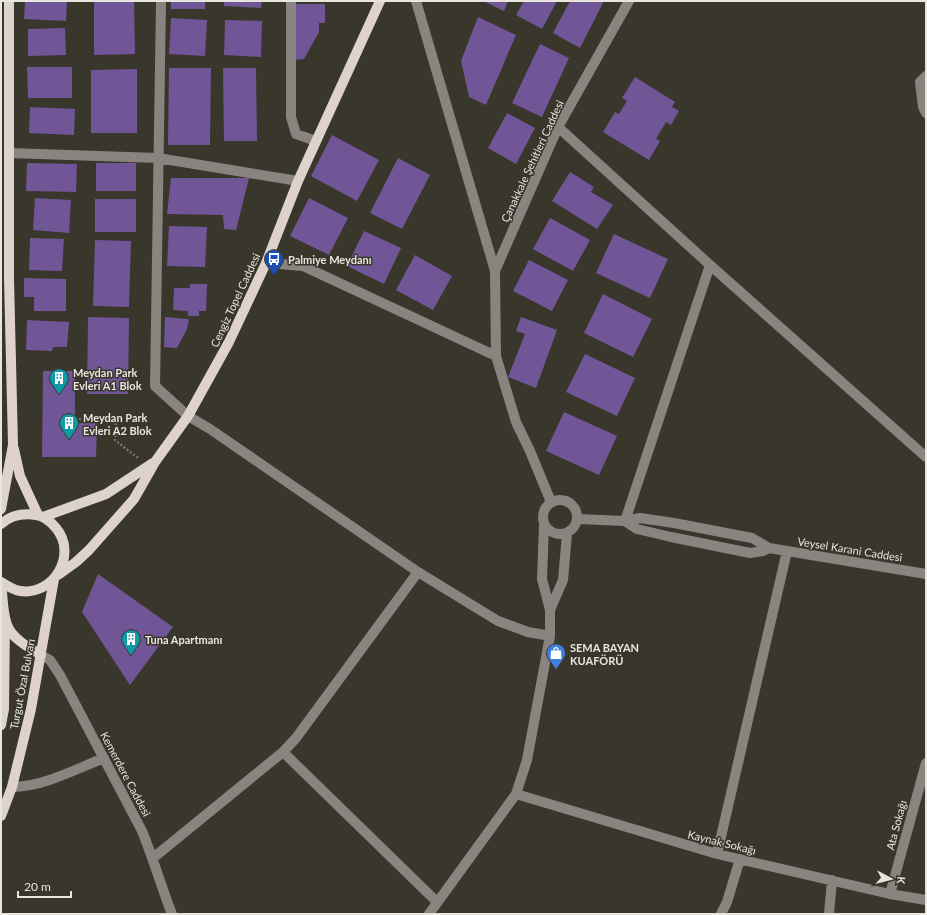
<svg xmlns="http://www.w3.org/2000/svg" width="927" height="915" viewBox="0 0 927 915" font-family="Lato,sans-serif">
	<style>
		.building { fill: #715697 }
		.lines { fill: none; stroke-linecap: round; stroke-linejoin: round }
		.path { stroke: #76736a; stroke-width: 2.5; stroke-dasharray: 2 2; stroke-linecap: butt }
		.minor { stroke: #8a8481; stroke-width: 10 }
		.major { stroke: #ded2cc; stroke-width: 10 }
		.labels { text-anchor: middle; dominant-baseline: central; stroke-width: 3; stroke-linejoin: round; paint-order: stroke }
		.street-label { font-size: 11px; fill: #e7e5de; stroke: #39362b }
		.poi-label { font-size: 11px; font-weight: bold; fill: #e7e5de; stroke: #39362b; text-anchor: start }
	</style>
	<rect width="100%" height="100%" fill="#39362b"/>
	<path class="building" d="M25,1H67L66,21L24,19Z
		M94,1H134L135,54L94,55Z
		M171,1H205V9H171Z
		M224,1H262L261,8L224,6Z
		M483,1H508L504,11Z
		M524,1H557L542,29L516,15Z
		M570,1H604L580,48L553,33Z
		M292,4H325V23H319V32L304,59L292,60Z
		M478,17L516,35L486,105L469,97L461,61Z
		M171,18L207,20L205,56L169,54Z
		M225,20L262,21L261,57L224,55Z
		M65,28L66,55L28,56V29Z
		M540,44L569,58L542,117L512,103Z
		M27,67H72V98H28Z
		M169,68H211L210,145H168Z
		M223,68H256L257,141H224Z
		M137,69V133H91V70Z
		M635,77L675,102L672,107L679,111L671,125L666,122L656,139L660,141L649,160L603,132L615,112L619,114L627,101L622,98Z
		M30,107L75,109L74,135L29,133Z
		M507,113L535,128L516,164L488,148Z
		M332,135L379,160L357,201L311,176Z
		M398,158L430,175L402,229L370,213Z
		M27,163L77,164L76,192L26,191Z
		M96,163H136V191H96Z
		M570,172L594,187L591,192L613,205L597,229L552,201Z
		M171,178H249L236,230L224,229L223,215L167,214Z
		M35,198L71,200L69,233L33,230Z
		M309,198L348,218L329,255L290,236Z
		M95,199H136V232H95Z
		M550,218L590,240L573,271L533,249Z
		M169,226L207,227L205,267L167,266Z
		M364,231L401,248L384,284L347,266Z
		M614,234L668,259L650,298L596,273Z
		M30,238L64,239L62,271L29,270Z
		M95,240L131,241L129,307L93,306Z
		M415,255L452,276L433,310L396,290Z
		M529,260L568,280L552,311L513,291Z
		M24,278L66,279V311H34V297H24Z
		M190,284H207L206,311H199V316H188V311L173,310L174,288H190Z
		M603,294L652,319L633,357L584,333Z
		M88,317L129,318L128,394H87Z
		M165,317L189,319L187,329L177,348L164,347Z
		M521,317L557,330L536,388L508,377L525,334L516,331Z
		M27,320L69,322L67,347H53L52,351L26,350Z
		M585,354L635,378L617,416L566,392Z
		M43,371H75V423H97L96,457H42Z
		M564,412L617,436L599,475L546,451Z
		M98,574L173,627L130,685L82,612Z"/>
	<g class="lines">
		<path class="path" d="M75,419L116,420L115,440L138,458"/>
		<path class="minor" d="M161,1L155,386L188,416L210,429L418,572L498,621L528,632L550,636
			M291,1V117L296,134L316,141
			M416,1L495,271L496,356L516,422L530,451L551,502
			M926,76L920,82L923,107L926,113
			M558,127L710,265L926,457
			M9,153L158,158L298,181
			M266,263L303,266L496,356
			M495,271L558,127L629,1
			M543 517a17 17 0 1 1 34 0a17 17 0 1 1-34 0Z
			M578,519L625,521L640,518L674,523L752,538L769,548L763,551L750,553L671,537L637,529L625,521
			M625,521L710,265
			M769,548L926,574
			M550,610L563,580L567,534
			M41,655L50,660L60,675L142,831C153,858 161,886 172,914
			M283,752L437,902
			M12,787C43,787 76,769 104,758
			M516,794L717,854L890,894L926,900
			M717,854L787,551
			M153,858L283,752L296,738L418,572
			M890,894L926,763
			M429,914L516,794L527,760L550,636V610L542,579L544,525
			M721,914L727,902L740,859
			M829,914L832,880"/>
		<path class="major" d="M14,449L20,476L38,515
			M1,509L13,445L9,279V1
			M43,517L106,494L153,463
			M1,524C11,515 23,513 36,515C44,516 51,522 56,528C78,554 54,596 20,591C13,590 7,586 1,582
			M58,575L76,562L89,550L134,499L155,462L188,416L229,342L266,263L298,181L380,1
			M1,582C3,595 2,617 9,629C15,640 30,648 41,655
			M1,725L4,709L5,621
			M1,816L12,787L31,709L54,579"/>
	</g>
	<defs>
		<symbol id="bus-pin" viewBox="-11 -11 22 30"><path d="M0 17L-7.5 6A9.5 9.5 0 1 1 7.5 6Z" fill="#1a4fb4" stroke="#39362b"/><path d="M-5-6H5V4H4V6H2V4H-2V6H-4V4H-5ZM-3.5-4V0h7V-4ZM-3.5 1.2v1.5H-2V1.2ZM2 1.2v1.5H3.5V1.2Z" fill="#fff"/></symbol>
		<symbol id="building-pin" viewBox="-11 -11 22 30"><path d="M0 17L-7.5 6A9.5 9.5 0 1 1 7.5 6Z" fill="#0f9aa8" stroke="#39362b"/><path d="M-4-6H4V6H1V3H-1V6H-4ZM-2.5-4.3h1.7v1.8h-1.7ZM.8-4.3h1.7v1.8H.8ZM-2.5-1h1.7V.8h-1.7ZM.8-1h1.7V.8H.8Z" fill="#fff"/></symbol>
		<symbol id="shop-pin" viewBox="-11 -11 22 30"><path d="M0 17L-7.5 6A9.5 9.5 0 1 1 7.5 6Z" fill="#3f7fe0" stroke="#39362b"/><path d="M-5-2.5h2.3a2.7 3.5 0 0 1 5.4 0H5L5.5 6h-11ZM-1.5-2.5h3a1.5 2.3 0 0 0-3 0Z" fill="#fff"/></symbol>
	</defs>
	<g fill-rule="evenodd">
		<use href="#bus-pin" x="263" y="248" width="22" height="30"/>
		<use href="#building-pin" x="48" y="367" width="22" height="30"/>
		<use href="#building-pin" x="58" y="412" width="22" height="30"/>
		<use href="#building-pin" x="120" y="628" width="22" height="30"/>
		<use href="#shop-pin" x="545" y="642" width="22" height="30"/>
	</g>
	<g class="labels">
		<g class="street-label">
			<text transform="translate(532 161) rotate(-65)">Çanakkale Şehitleri Caddesi</text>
			<text transform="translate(235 300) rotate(-65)">Cengiz Topel Caddesi</text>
			<text transform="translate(850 549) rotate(9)">Veysel Karani Caddesi</text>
			<text transform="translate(22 684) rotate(-79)">Turgut Özal Bulvarı</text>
			<text transform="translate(126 774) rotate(62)">Kemerdere Caddesi</text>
			<text transform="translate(896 825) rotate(-75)">Ata Sokağı</text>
			<text transform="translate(722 842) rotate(14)">Kaynak Sokağı</text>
		</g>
		<g class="poi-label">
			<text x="288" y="259">Palmiye Meydanı</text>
			<text x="73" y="372">Meydan Park<tspan x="73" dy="13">Evleri A1 Blok</tspan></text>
			<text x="83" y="417">Meydan Park<tspan x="83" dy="13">Evleri A2 Blok</tspan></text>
			<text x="145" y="639">Tuna Apartmanı</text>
			<text x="570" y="647">SEMA BAYAN<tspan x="570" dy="13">KUAFÖRÜ</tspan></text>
		</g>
	</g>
	<rect width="927" height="915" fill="none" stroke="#e7e5de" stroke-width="4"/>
	<g transform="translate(891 879) rotate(97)" stroke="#39362b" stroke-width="3" paint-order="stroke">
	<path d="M0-3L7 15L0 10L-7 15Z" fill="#e7e5de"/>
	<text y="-6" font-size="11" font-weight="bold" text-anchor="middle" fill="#e7e5de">K</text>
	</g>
	<path d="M18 891v6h53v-6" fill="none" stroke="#e7e5de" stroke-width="2"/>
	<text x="24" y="891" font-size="12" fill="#e7e5de" stroke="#39362b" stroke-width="3" paint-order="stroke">20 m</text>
</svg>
